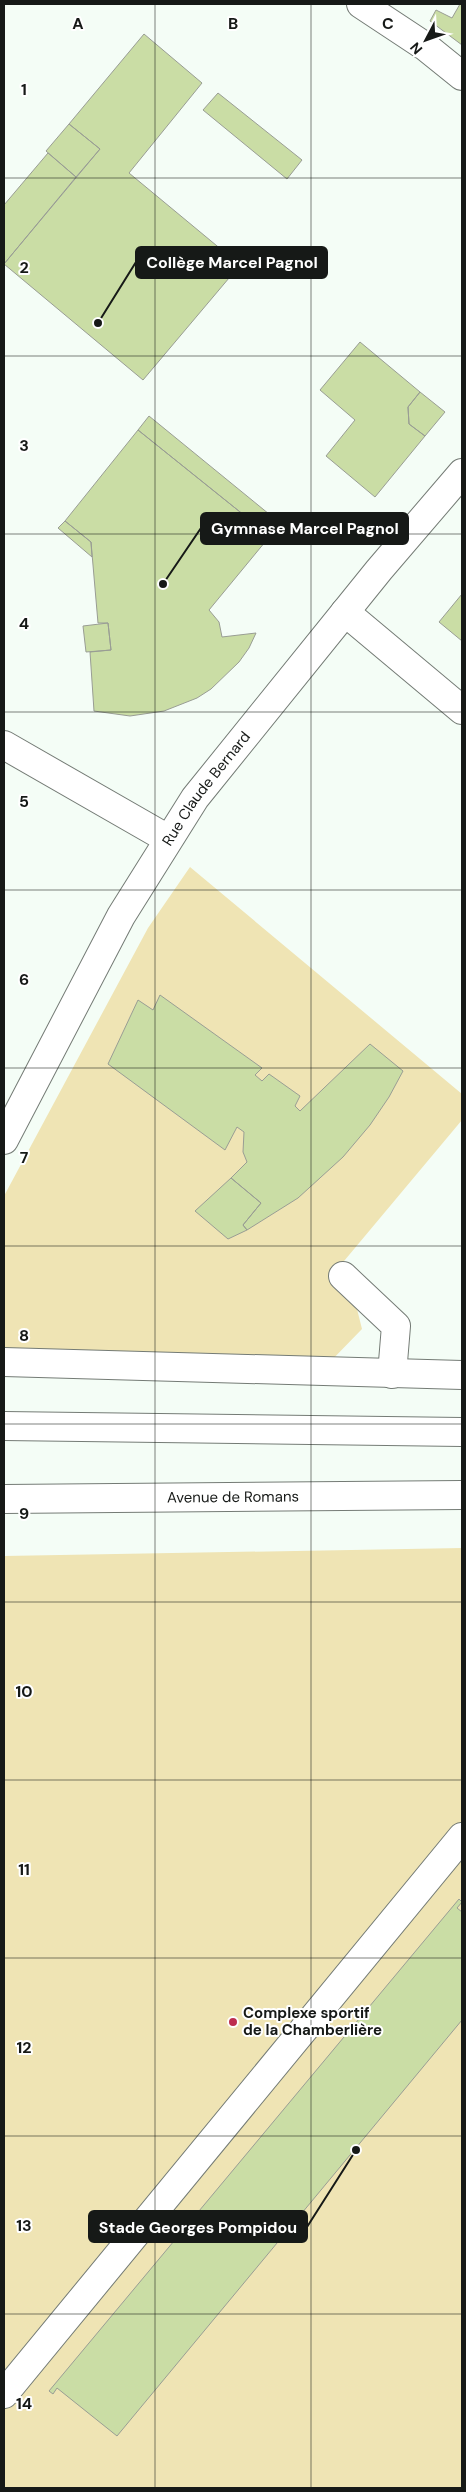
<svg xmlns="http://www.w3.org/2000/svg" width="466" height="2492" viewBox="0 0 466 2492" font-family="'DM Sans',sans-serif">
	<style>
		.green { fill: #efe4b4 }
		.building { fill: #cadda5; stroke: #999d94 }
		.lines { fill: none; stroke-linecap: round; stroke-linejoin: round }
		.minor-casing { stroke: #747b75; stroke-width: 30 }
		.major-casing { stroke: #747b75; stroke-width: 30 }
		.minor { stroke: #fff; stroke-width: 28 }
		.major { stroke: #fff; stroke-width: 28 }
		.grid { fill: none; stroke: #161917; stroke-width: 1; stroke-opacity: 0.55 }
		.poi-dot { fill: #bd2d4e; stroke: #fff; stroke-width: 2 }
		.labels { text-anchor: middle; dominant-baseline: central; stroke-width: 4; stroke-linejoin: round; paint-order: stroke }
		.street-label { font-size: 15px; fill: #161917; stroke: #fff }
		.poi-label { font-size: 15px; font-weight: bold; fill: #161917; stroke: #fff; text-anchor: start }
		.grid-label { font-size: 16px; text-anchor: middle; font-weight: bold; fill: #161917; stroke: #fff; stroke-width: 4; stroke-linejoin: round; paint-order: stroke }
		.leader { fill: none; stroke: #161917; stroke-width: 2 }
		.callout-dot { fill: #161917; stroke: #fff; stroke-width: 2 }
		.callout { fill: #161917; stroke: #161917; stroke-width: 2 }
		.callout-label { font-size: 16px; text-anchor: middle; font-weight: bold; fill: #fff }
	</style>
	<rect width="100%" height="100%" fill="#f4fdf6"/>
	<path class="green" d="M190,867L462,1094V1120L329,1279L355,1301L362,1329L327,1365L4,1354V1196L148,928Z
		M462,1548V2488H4V1556Z"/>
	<path class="building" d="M460,4H462V45L430,21L436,10L452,18Z
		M144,34L202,83L129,173L240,265L143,380L4,264L100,149L69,124Z
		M218,93L302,160L287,179L203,110Z
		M69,124L100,149L76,177L46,151Z
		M48,153L76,177L4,264V205Z
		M360,342L420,392L408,407L409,424L425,436L375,497L326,456L355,420L320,390Z
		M420,392L445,412L425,436L409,424L408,407Z
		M149,416L280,523L270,536L138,430Z
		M138,430L270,536L209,610L219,622L222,637L256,633L249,648L239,662L211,689L197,698L164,711L130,716L94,711L90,652L111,650L108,623H98L91,542L65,521Z
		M65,521L91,542L92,557L58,528Z
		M462,594V641L439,622Z
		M108,623L111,650L86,652L83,626Z
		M160,995L262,1068L255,1075L262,1081L269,1074L300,1096L295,1106L300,1111L370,1044L403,1071L389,1097L370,1125L343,1157L298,1198L247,1230L243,1225L261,1203L231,1178L247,1162L243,1152L244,1132L237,1127L225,1150L108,1064L138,1000L153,1010Z
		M231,1178L261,1203L243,1225L247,1230L228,1239L195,1211Z
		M459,1899L462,1902L457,1908L462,1912V2020L117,2436L57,2388L53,2394L49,2391Z"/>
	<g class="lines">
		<defs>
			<g id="minor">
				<path d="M361,4L426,47L462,76"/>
				<path d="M345,612L462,710"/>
				<path d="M4,745L168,839"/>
				<path id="s1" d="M4,1140L121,916L195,798L379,570L462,473"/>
				<path d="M343,1276L396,1326L392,1374"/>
				<path d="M4,1362L462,1375"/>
				<path d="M4,2394L462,1837"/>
			</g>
			<g id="major">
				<path d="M4,1426L462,1432"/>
				<path id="s2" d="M4,1499L462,1495"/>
			</g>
		</defs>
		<use href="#minor" class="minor-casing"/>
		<use href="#major" class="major-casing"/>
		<use href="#minor" class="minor"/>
		<use href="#major" class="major"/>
	</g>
	<path class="grid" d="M155,4V2488M311,4V2488M4,178H462M4,356H462M4,534H462M4,712H462M4,890H462M4,1068H462M4,1246H462M4,1424H462M4,1602H462M4,1780H462M4,1958H462M4,2136H462M4,2314H462"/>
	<circle class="poi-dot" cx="233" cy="2022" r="5"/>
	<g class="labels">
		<g class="street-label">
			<text stroke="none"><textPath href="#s1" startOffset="406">Rue Claude Bernard</textPath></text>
			<text stroke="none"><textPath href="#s2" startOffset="229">Avenue de Romans</textPath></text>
		</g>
		<g class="poi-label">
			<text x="243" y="2013">Complexe sportif<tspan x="243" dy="17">de la Chamberlière</tspan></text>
		</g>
	</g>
	<g class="grid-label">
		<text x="78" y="29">A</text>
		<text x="233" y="29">B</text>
		<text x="388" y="29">C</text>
		<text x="24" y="95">1</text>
		<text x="24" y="273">2</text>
		<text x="24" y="451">3</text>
		<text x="24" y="629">4</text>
		<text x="24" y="807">5</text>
		<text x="24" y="985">6</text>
		<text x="24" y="1163">7</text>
		<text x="24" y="1341">8</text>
		<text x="24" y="1519">9</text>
		<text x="24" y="1697">10</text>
		<text x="24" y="1875">11</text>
		<text x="24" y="2053">12</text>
		<text x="24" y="2231">13</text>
		<text x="24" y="2409">14</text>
	</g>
	<path class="leader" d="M98 323L136 262M163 584L201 528M356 2150L307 2227"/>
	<g class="callout-dot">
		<circle cx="98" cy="323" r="5"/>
		<circle cx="163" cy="584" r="5"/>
		<circle cx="356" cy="2150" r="5"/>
	</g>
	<g class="callout">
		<rect x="136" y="247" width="191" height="31" rx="5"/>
		<rect x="201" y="513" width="207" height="31" rx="5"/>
		<rect x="89" y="2211" width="218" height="31" rx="5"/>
	</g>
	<g class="callout-label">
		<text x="232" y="268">Collège Marcel Pagnol</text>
		<text x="305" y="534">Gymnase Marcel Pagnol</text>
		<text x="198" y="2233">Stade Georges Pompidou</text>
	</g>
	<rect width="466" height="2492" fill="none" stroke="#161917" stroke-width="10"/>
	<g transform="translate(426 40) rotate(229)" stroke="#ffffff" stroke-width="4" paint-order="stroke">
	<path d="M0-4L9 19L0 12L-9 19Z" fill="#161917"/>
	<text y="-8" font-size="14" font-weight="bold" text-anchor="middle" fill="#161917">N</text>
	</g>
</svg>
